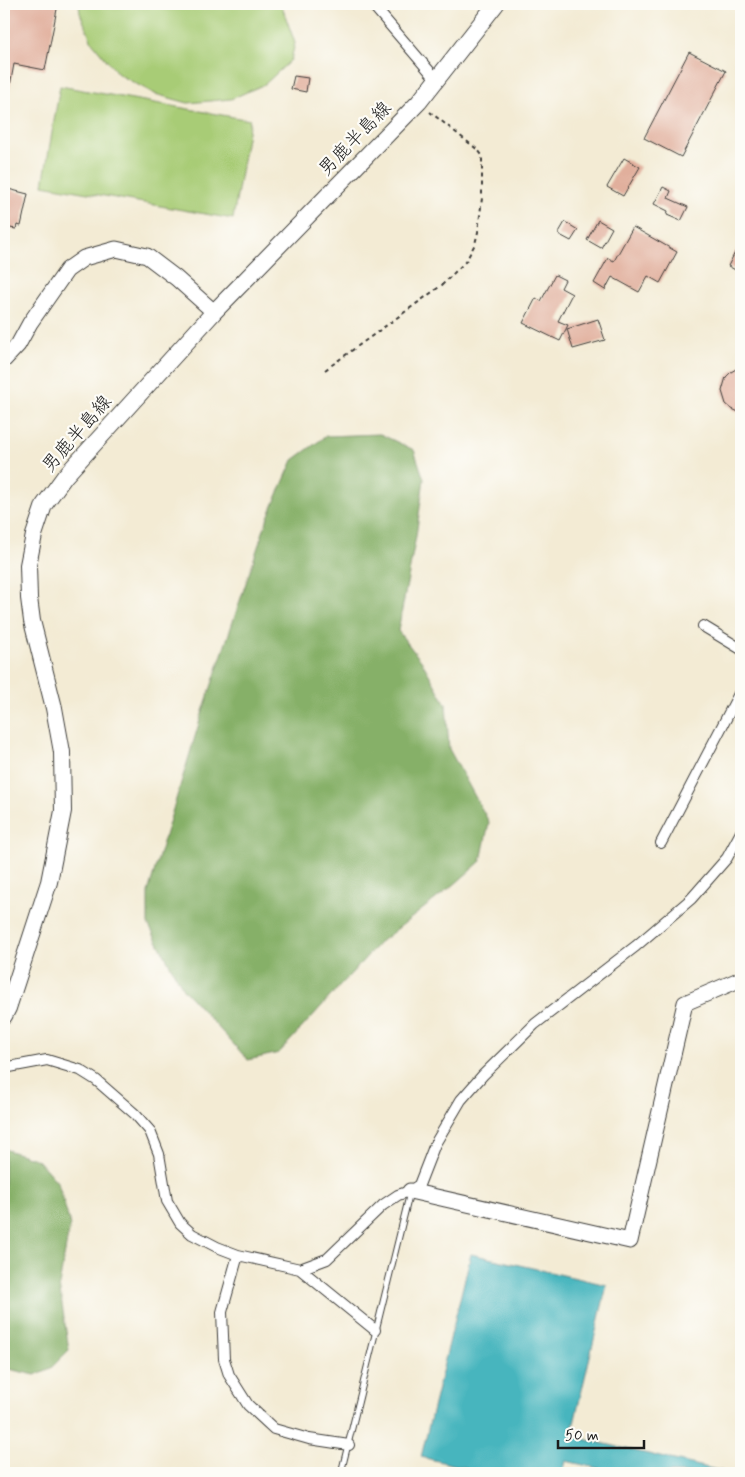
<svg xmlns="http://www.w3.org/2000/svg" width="745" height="1477" viewBox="0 0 745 1477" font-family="Mynerve,'Klee One',sans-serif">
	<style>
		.green { fill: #a8cc76; stroke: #627449 }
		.forest { fill: #86b067; stroke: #516642 }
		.water { fill: #46b5be; stroke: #31686d }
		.building { fill: #e1af9c }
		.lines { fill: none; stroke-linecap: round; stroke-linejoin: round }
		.lane-casing { stroke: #3c3b38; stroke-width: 7 }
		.street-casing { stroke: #3c3b38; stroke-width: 12 }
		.secondary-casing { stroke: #3c3b38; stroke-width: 17 }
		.primary-casing { stroke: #3c3b38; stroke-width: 18 }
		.path { stroke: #3c3b38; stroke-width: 2; stroke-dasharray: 4 4; stroke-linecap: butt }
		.lane { stroke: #fff; stroke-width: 5 }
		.street { stroke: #fff; stroke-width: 10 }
		.secondary { stroke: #fff; stroke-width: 15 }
		.primary { stroke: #fff; stroke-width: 16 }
		.labels { text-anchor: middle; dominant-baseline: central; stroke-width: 4.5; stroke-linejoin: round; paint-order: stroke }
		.street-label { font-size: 19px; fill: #1c1c1c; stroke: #fdfcf7 }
	</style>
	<rect width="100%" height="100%" fill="#fdfcf7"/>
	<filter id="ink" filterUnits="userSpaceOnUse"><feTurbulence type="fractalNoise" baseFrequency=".02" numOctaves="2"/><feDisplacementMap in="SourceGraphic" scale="10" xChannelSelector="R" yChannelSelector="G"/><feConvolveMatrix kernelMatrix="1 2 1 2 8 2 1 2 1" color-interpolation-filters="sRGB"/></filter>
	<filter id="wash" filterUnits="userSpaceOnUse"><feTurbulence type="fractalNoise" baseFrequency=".0096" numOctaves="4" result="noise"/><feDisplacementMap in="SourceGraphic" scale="20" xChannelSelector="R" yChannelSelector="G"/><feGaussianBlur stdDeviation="1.12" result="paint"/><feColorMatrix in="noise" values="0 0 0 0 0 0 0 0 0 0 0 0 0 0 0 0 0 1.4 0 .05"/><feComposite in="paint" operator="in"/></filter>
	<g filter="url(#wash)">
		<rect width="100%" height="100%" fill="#f3ebd4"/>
		<path class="green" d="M79,4H281L295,43L291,60L265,84L231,99L188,103L155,94L118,74L92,42L80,13Z
			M60,86L250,120L233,219L43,185Z"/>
		<path class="forest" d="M380,434L414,450L424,479L416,536L398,631L422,662L446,704L449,749L489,822L481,861L455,884L379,943L279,1053L248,1060L183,989L148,924V892L200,720L268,517L293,460L326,436Z
			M4,1149L38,1160L58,1183L70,1224L59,1285L69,1350L51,1368L35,1375L4,1368Z"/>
		<path class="water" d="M471,1254L607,1285L571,1436L730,1473H619L566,1461L563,1473H489L421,1457Z"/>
		<g id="blocks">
			<path class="building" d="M4,4H58L45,70L14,64L8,97L4,96Z
				M689,52L726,71L681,157L644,138Z
				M294,76L308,78L306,92L291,89Z
				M624,158L640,167L623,196L607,187Z
				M663,187L671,191L668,198L688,207L681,221L667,215L668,211L654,204Z
				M4,188L28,194L21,226L17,225L16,229L4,227Z
				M598,220L612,228L601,248L587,240Z
				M565,222L578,230L571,241L558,234Z
				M633,227L677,252L660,283L648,276L639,292L612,277L605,290L594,283L608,258L614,261Z
				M741,241V273L728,266Z
				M555,275L565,280L561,288L572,294L558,321L568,325L560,341L523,323L536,298L541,301Z
				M598,319L605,340L573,349L567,329Z
				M741,366V413L732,409L726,404L722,391L726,377L731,372Z"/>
		</g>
	</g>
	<g filter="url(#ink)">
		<use href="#blocks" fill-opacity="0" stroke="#3c3b38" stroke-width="1"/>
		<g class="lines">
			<defs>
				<path id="lane" d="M341,1473L410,1192"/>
				<path id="street" d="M372,4L437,80
					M703,626L741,649
					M661,843L741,690
					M4,1068L47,1060L80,1070L96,1080L135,1114L150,1131L159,1154L167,1201L180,1223L192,1234L217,1247L238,1255L300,1269L375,1330
					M238,1255L222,1312L224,1359L229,1375L248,1405L274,1429L309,1439L349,1445
					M300,1269L327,1259L383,1205L398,1195L410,1191L419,1185L435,1144L461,1100L483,1075L535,1024L636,946L691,899L727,858L741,832"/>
				<path id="secondary" d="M4,360L18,345L30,323L67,270L84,258L116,249L147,256L176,278L214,312
					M410,1191L630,1241L685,1003L741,979"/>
				<path id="primary" d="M4,1016L8,1008L49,882L63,811L62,752L54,708L32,621L29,598L28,565L34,535L44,505L65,476L214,312L419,102L496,4"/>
			</defs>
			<use href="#lane" class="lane-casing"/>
			<use href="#street" class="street-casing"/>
			<use href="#secondary" class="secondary-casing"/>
			<use href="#primary" class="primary-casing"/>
			<path class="path" d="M325,370L442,285L466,261L475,244L478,232L482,198V155L478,150L430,112"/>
			<use href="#lane" class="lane"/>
			<use href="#street" class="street"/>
			<use href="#secondary" class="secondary"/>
			<use href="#primary" class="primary"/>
		</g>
	</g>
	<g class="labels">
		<g class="street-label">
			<text transform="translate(355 139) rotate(-46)">男鹿半島線</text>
			<text transform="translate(77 434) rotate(-49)">男鹿半島線</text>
		</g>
	</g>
	<rect width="745" height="1477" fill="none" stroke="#fdfcf7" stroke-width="20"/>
	<path d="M558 1440v8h86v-8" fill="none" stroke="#1c1c1c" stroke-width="2.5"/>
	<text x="565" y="1440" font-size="15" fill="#1c1c1c" stroke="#fdfcf7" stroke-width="4" paint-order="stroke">50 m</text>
</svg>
